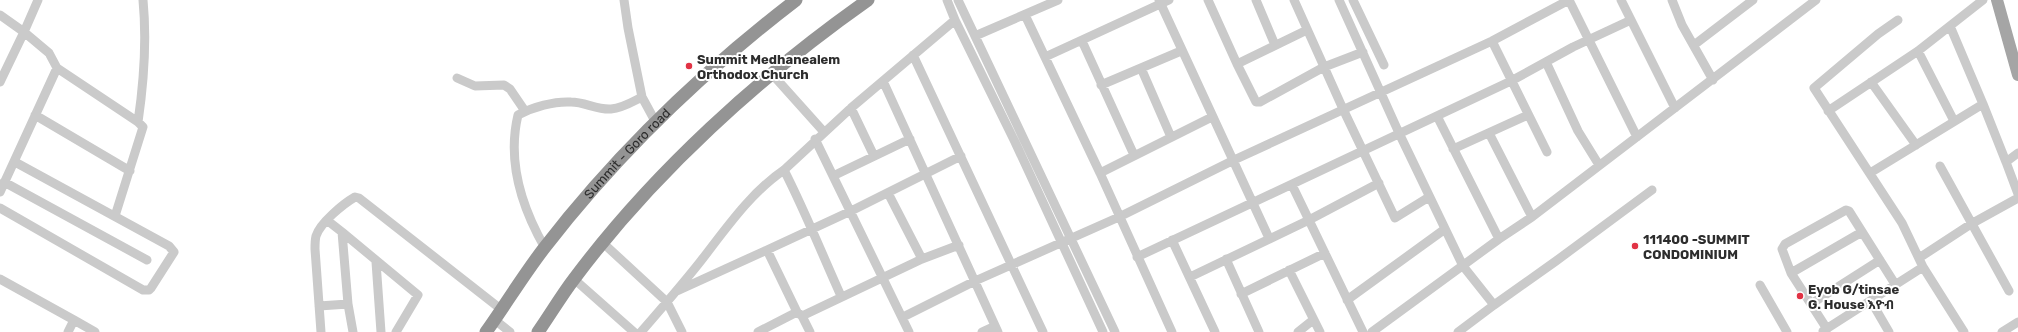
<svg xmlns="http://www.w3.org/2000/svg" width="2018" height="332" viewBox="0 0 2018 332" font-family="Rubik,'Noto Sans Ethiopic',sans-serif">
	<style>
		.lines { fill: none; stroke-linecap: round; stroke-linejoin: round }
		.minor { stroke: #cacaca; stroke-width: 9 }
		.major { stroke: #a5a5a5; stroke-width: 12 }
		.highway { stroke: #949494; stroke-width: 13 }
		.poi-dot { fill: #e13244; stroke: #fff; stroke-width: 1.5 }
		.labels { text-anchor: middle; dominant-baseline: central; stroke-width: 4; stroke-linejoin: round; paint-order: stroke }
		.poi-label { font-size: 13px; font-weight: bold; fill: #2d2d2d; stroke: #fff; text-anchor: start }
		.street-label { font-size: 13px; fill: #2d2d2d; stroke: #fff }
	</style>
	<rect width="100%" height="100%" fill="#fff"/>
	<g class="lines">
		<path class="minor" d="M38,0L24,32L49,53L57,68L138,122L143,127L115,216
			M624,0L628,28L642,97L655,121
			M947,0L955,20L1015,142L1103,332
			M958,0L1115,332
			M1159,0L1269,238
			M1208,0L1237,64L1256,102H1260L1324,67L1363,52
			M1256,0L1275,45
			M1294,0L1343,109L1395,218L1429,197
			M1339,0L1399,133L1463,266L1494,305L1458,332
			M1353,0L1384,65
			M1569,0L1637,137
			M1621,0L1675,108
			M1672,0L1682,25L1713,80
			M0,15L24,32L0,82
			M1025,15L1100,173
			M1898,20L1878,34L1814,88L1902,223L1923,267L1964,332
			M1950,26L1983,104
			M975,36L1058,0
			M1082,41L1134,155
			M1492,41L1547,152
			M1694,45L1753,0
			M1918,51L1954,121
			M913,55L1043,332
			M1045,57L1169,0
			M1546,62L1578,131L1599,165
			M1237,64L1307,30
			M1141,68L1171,137
			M772,74L824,132
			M457,78L475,86L504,85L510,89L525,111
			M883,81L998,332
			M1871,82L1916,145
			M1101,85L1181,51
			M851,108L874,156
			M1828,111L1918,51L1983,0
			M35,115L130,171
			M1437,116L1499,239
			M138,122C144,81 147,41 143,0
			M1489,133L1532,217
			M815,139L909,332
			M1453,149L1528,115
			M2006,162L2018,194
			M1940,166L2009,291
			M784,170C805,211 822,254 841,296
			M1870,173L1983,104L2006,162L2018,153
			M833,176L910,139
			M4,182L147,260
			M1292,185L1363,332
			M0,192L57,68
			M888,193L922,259
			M0,208L143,290H149L151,288L174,252L169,246L15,162
			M342,232L418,295L396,332
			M1172,240L1215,332
			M603,243L667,302L682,332
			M959,245L922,259L802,316L797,312L767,250L851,211L961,156
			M545,248C522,208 507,161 518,115C533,107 554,101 571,102C585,102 597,110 611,109C623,108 632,102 642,97
			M1137,257L1511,81L1573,47L1631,20
			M1919,258L1971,224L2018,198
			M1226,259L1259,332
			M376,262L381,332
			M1289,270L1320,332
			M1791,273L1862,232
			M1190,277L1309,220L1379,183
			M0,279L74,320L68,332
			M574,279L634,332
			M1760,285L1787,332
			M677,291L767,250
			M1241,294L1325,253
			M1347,300L1445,229
			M1871,301L1889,332
			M348,304L353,332
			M1811,304L1880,260
			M1494,305L1556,261L1652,190
			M319,306L348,304L342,232L328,221
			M802,316L810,332
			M903,317L975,281L1119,217L1234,160L1492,41L1569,0
			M74,320L95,332
			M495,320L510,332
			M1827,329L1791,273L1782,249L1785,244L1846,210L1849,211L1895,284
			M1823,331L1923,267
			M321,332L315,249C315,245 315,240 316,236C320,223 343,204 355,197L359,198L502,310
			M641,332C661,309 681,286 700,262C725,230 750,193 784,170L851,108L955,20
			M758,332L797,312
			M982,332L995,326
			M1172,332L1100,173L1212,117
			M1298,332L1313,320
			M1372,332L1499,239L1532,217L1816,0
			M2002,332L2018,322"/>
		<path class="major" d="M1997,0L2018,75"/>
		<g class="highway">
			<path id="s1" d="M486,332C506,304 524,274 545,247C617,154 702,72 796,0"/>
			<path d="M538,332C550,315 561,296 574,279C653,173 760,76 868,0"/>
		</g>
	</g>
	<g class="poi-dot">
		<circle cx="689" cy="66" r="4"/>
		<circle cx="1635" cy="246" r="4"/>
		<circle cx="1800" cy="296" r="4"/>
	</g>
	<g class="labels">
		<g class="poi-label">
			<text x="697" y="59">Summit Medhanealem<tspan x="697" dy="15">Orthodox Church</tspan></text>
			<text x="1643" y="239">111400 -SUMMIT<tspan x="1643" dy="15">CONDOMINIUM</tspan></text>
			<text x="1808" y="289">Eyob G/tinsae<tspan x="1808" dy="15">G. House እዮብ</tspan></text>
		</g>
		<g class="street-label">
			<text stroke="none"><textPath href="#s1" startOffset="228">Summit - Goro road</textPath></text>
		</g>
	</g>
</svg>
